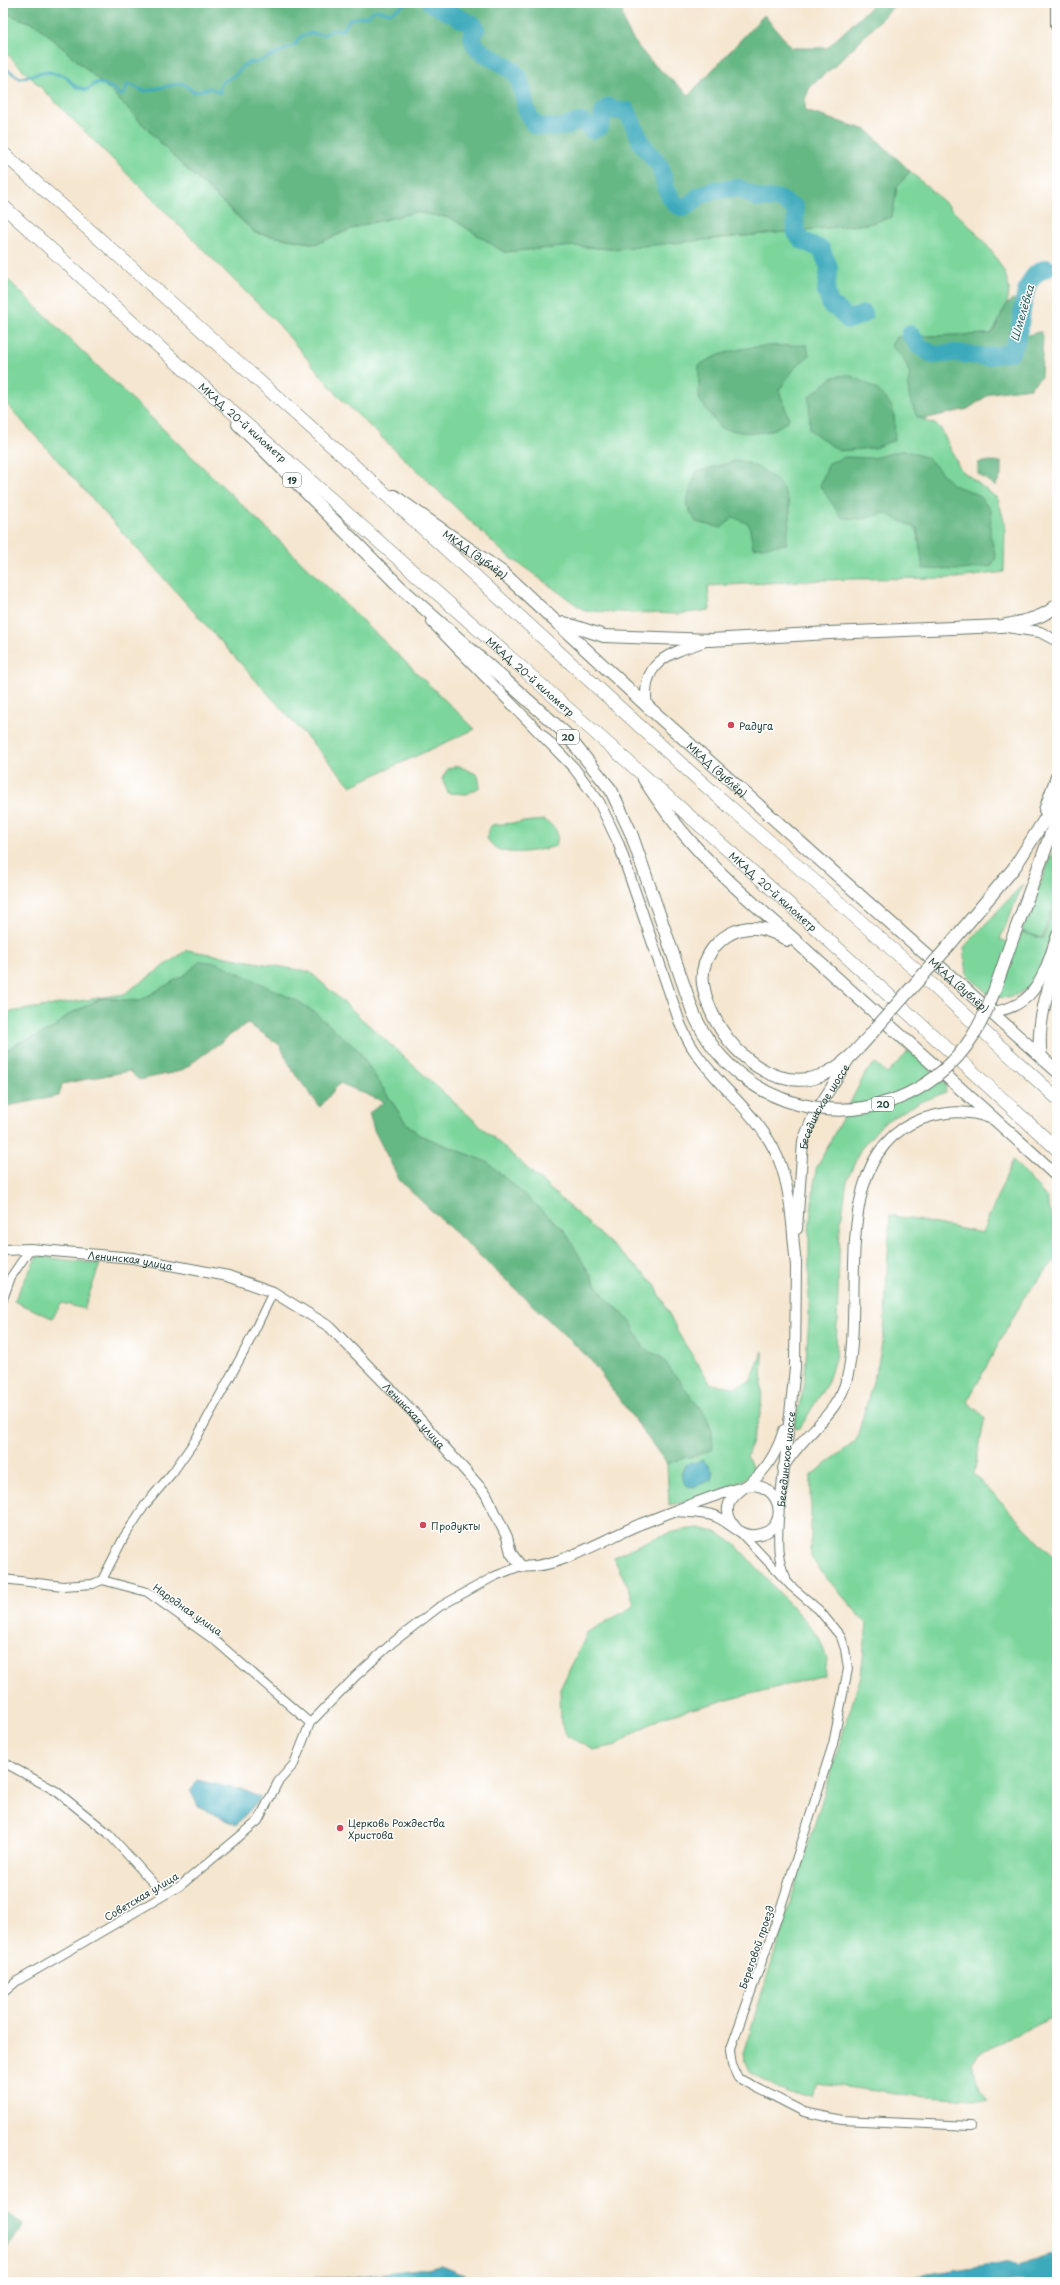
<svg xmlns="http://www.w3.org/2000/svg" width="1060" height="2285" viewBox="0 0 1060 2285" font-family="'Playpen Sans',sans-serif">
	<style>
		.green { fill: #7cd69c; stroke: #4e8a68; fill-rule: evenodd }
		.forest { fill: #65b784; stroke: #427a5c }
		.water { fill: #3eaabc; stroke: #2e7478 }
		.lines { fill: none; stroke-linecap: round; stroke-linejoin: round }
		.stream { stroke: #3eaabc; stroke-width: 3 }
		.river { stroke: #3eaabc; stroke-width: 18 }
		.minor-casing { stroke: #6a786b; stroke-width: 10 }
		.tertiary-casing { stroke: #6a786b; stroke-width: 12 }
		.primary-casing { stroke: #6a786b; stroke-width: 14 }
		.trunk-casing { stroke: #6a786b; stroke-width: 14 }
		.minor { stroke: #fff; stroke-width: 8 }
		.tertiary { stroke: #fff; stroke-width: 10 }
		.primary { stroke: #fff; stroke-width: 12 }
		.trunk { stroke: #fff; stroke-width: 13 }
		.primary-bridge-casing { stroke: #6a786b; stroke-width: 14; stroke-linecap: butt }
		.primary-bridge { stroke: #fff; stroke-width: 12 }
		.poi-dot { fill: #d1495b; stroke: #fff; stroke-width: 1.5 }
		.labels { text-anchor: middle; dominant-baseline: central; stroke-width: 3; stroke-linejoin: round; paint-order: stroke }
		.shield { fill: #fff; stroke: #627771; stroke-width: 1 }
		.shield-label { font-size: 9px; font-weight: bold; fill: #1f3d34 }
		.street-label { font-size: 10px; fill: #1f3d34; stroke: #fff }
		.poi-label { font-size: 10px; fill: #1f3d34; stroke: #fff; text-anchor: start }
		.water-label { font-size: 11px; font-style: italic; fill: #2a6364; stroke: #fff }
	</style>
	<rect width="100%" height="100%" fill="#fff"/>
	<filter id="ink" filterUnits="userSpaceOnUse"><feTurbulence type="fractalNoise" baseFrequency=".025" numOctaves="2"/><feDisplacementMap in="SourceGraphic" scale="8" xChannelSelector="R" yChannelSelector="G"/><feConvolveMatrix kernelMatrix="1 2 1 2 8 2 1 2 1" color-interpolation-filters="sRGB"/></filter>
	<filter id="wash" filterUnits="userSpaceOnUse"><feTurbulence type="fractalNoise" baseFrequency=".012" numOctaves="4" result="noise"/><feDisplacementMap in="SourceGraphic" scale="16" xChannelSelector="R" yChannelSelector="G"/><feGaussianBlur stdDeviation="0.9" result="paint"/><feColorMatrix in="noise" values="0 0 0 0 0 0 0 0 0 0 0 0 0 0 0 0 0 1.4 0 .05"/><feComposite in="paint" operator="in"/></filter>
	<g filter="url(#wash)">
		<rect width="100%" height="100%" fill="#f5e6d0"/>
		<path class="green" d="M3,12L37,25L111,91L179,162L255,233L315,244L359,226L415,212L451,218L504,252L573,246L611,249L867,224L892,217L897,187L910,171C939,199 1005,249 1009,289C1010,301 998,325 991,334L896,337L891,346L904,359L910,374L908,386L917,417L935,424L941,429L960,469L998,499L1005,524L1004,572L958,578L847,579L708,586L710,610L679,614L585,611L503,552L340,398L279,325L3,50Z
			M3,275L475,729L351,786L3,400Z
			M459,766L478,775L480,787L467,794L448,793L442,779L448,768Z
			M544,820C556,828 560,831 556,846C542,850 510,857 496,848C493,847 490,842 487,839L488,830L492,825Z
			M1057,841V895L1042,938L1022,931Z
			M1023,884L1000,939L1017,946L1022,932L1043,939L1057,899V920L1039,972L1030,987L1016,995L1003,998L988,994L967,975L964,947Z
			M187,950L310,972L654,1283L681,1338L711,1384L735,1387L750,1382L763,1351L761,1412L747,1457L755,1472C729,1491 701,1500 669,1505L667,1464L682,1457H696L712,1432L706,1416L661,1357L644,1349L630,1321L604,1296L573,1248L565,1231L470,1155L419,1135L405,1122L358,1050L200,961L186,974L139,1001L102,998L68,1015L54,1028L37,1036L18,1043L3,1052V1013L124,994ZM694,1462L711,1480L693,1487L681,1472L686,1465Z
			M898,1041L945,1083L946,1092L916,1104L883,1123L860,1150L847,1181L840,1228L836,1355L828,1382L800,1428L796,1429L794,1424L804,1387L809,1318V1229L816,1169L866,1072L875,1063L887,1074L908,1052Z
			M1013,1160L1047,1198L1057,1238V1258L1025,1296L967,1402L985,1417L974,1474L1057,1561V2015L979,2053L972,2064L977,2081L989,2100L896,2094L818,2083L812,2097L789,2094L750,2073L745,2062L744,2051L861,1675L867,1624L823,1574L811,1557V1475L856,1441L878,1364L884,1332L890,1215L982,1233Z
			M37,1256L100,1264L84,1309L62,1303L52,1318L14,1301Z
			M698,1528L716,1532L733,1542L818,1635L827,1658L825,1675L665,1716L639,1730L617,1745L593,1750L567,1736L561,1723L560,1689L588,1632L634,1606L631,1593L613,1557C641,1544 667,1530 698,1528Z"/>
		<path class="forest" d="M3,3H622C618,39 664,73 689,95L764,15L792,48H827L875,3H897L836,65L811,85L805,99V111L867,130L910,171L897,187L892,217L867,224L611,249L573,246L504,252L451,218L415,212L359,226L316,244L256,233L179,162L111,91L37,25L3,12Z
			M1013,299L1020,301L1014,332C1025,341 1029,332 1041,332L1043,336L1041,377L1030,388L991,393L968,409L923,419L917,417L909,396L908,386L910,374L904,359L891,346L896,337L991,334C1001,323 1001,306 1013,299Z
			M807,345L809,356L797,365L779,390L789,419C768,439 746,433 720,428L699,399V365C734,344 767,346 807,345Z
			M848,375C864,381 883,390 891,406C896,414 894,431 895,440L874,448L839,451L810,430L809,397L833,377Z
			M904,450L928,458L953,485L977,494L991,510L990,534L996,558L991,566L963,570L923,569L917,529L885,513L865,519L842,518L820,486L829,463L845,457L873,458Z
			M739,460C763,467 787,482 790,509C791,520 787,533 786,544L753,548L749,524L733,517L722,528L696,522L686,504L696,472Z
			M990,461L1001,462V476L995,486L978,474V463Z
			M200,961L218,963L299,1002L314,1012L358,1050L405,1122L419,1135L487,1162L565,1231L593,1280L604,1296L630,1321L644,1349L661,1357L706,1416L712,1432L713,1449C697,1456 683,1457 667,1464L589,1358L400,1181L374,1130L369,1113L384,1102L340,1083L320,1107L292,1070L280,1045L247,1023L181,1071L139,1080L129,1071L62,1084L59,1096L3,1107V1052L18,1043L37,1036L54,1028L68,1015L102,998L139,1001L186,974Z
			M3,2210L24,2225L3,2254Z"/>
		<path class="water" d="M703,1460L713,1471L711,1480L693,1487L687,1486C680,1479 680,1473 686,1465Z
			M197,1780L246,1791L261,1798L236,1825L198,1806L190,1790Z
			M1057,2253V2282H916V2276L1011,2261L1019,2266L1037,2258Z
			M442,2266L482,2282H261L270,2278H345Z"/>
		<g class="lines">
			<path class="stream" d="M3,67L20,78L47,72L65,76L76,87L87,90L96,83C106,84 114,87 120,95L124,94L128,84L145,91L182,83L194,92L211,88L220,93V85L224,81L235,75L244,65L251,62L256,63L295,45L300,37L311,33L323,35L333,30H343L350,19L368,16C375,7 380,11 390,13L407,3"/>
			<path class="river" d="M431,3L475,26L476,30L472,35C472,54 503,60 514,72C528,87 519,107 536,126C544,126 554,129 561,127C578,125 578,115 592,130L600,127L604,111L608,107L617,111H627L642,144L660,166L667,191L675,204L683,208L693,202L699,196L714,190L739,188L757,198L779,199L795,208L796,233L803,241L821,249L829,267L826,291L831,306L837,308L848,320L864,314
				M910,334L919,346L933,355L956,353L987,357L1011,352C1027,329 1015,277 1047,268"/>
		</g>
	</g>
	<g filter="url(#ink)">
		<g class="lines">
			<defs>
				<path id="minor" d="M3,1299L11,1277L30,1249
					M779,1518C778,1537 776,1559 786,1577
					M739,1531L791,1586L819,1610L841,1637L845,1649L848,1669L833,1744L778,1916L730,2051L732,2065L738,2078L804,2112L842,2120L971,2126
					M3,1579L63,1586L93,1584L102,1580L147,1592L218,1643L310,1723
					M102,1580L124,1537L145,1505L173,1472L196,1439L247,1346L273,1292
					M3,1762L56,1791L108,1833L163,1894
					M3,1993L17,1981L180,1886L258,1821L278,1782L294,1764L310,1723L356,1676L392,1643L439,1607L495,1576L521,1566"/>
				<g id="tertiary">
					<path d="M432,622L574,768L599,802L618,842L681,1026C685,1034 689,1043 694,1050C719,1088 760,1115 778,1158C792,1191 792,1231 796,1266"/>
					<path d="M1007,627L1040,632L1057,641"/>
					<path d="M647,706C640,661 670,653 706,641"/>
					<path d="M990,1012C1037,1008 1044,973 1057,935"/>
					<path id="s1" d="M797,1229L803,1141L814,1114L848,1061"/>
					<path id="s2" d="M3,1250L30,1249L133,1258L228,1276L273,1292L330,1327L414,1413L486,1494L507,1537L511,1553L521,1566C553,1571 607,1538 638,1525C674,1511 712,1495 750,1485C785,1485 789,1532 756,1535C740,1537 729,1521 715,1516C703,1512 688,1512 675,1511"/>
					<path d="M783,1468C801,1435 838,1416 847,1378C866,1302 826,1153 922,1119C946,1111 968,1109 992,1119"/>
					<path id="s3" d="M780,1506L795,1368L796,1261"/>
					<path d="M736,1528C713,1500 744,1491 760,1474C771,1462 779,1446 784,1430"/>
				</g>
				<g id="primary">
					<path d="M1057,3V25"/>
					<path d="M238,424L400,587L565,733L611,790L631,833L693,1012"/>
					<path id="s4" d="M394,496L502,572L647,706L1057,1071"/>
					<path d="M564,623L604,636L711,640L829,633L1002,626C1020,622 1043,619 1057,605"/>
					<path d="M644,779C658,801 673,822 691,842C726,882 770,917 810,954C892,1029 976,1101 1057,1176"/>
					<path d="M1045,810L1057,777"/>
					<path d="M1016,929L1057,817"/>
					<path d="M788,940C777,934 766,928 754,928C725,927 699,955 703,984C710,1033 765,1096 820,1076C844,1067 861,1046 877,1027"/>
					<path d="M946,949L1014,868L1057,800"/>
					<path d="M1041,1057C1036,1027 1047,991 1057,963"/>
				</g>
				<g id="trunk">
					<path d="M3,153L369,479L690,772L917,971L1057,1098"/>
					<path id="s5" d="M3,206L186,371L790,905L1057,1149"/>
				</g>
			</defs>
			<use href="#minor" class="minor-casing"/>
			<use href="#tertiary" class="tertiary-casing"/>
			<use href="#primary" class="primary-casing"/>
			<use href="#trunk" class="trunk-casing"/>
			<use href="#minor" class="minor"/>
			<use href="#tertiary" class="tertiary"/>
			<use href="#primary" class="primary"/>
			<use href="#trunk" class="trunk"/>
			<defs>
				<path id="primary-bridge" d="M693,1012C740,1121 880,1143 958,1056C989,1021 1000,971 1016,929
					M877,1027L946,949"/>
			</defs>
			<use href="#primary-bridge" class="primary-bridge-casing"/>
			<use href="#primary-bridge" class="primary-bridge"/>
		</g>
	</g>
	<g class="poi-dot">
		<circle cx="731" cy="725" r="4"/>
		<circle cx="423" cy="1525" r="4"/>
		<circle cx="340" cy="1828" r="4"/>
	</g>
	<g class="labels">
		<g class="shield">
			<rect x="283" y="473" width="18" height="14" rx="3"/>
			<rect x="557" y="730" width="22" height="14" rx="3"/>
			<rect x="872" y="1097" width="22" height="14" rx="3"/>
		</g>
		<g class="shield-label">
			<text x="292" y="480">19</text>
			<text x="568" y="737">20</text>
			<text x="883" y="1104">20</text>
		</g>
		<g class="street-label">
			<text stroke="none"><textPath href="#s5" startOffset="323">МКАД, 20-й километр</textPath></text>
			<text stroke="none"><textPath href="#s4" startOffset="100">МКАД (дублёр)</textPath></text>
			<text stroke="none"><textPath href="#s5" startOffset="707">МКАД, 20-й километр</textPath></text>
			<text stroke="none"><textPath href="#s4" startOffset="424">МКАД (дублёр)</textPath></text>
			<text stroke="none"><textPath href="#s5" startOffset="1031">МКАД, 20-й километр</textPath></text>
			<text stroke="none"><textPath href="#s4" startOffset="748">МКАД (дублёр)</textPath></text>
			<text stroke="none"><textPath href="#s1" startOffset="128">Бесединское шоссе</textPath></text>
			<text stroke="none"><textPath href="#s2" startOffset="128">Ленинская улица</textPath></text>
			<text stroke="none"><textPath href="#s2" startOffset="464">Ленинская улица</textPath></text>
			<text stroke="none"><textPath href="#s3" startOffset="47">Бесединское шоссе</textPath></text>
			<text transform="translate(188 1609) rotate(35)">Народная улица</text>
			<text transform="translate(141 1896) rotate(-31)">Советская улица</text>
			<text transform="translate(756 1947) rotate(-71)">Береговой проезд</text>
		</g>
		<g class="poi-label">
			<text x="739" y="725">Радуга</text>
			<text x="431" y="1525">Продукты</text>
			<text x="348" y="1822">Церковь Рождества<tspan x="348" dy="12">Христова</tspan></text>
		</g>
		<g class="water-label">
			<text transform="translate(1022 313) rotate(-74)">Шмелёвка</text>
		</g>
	</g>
	<rect width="1060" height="2285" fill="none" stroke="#fff" stroke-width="16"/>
</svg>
